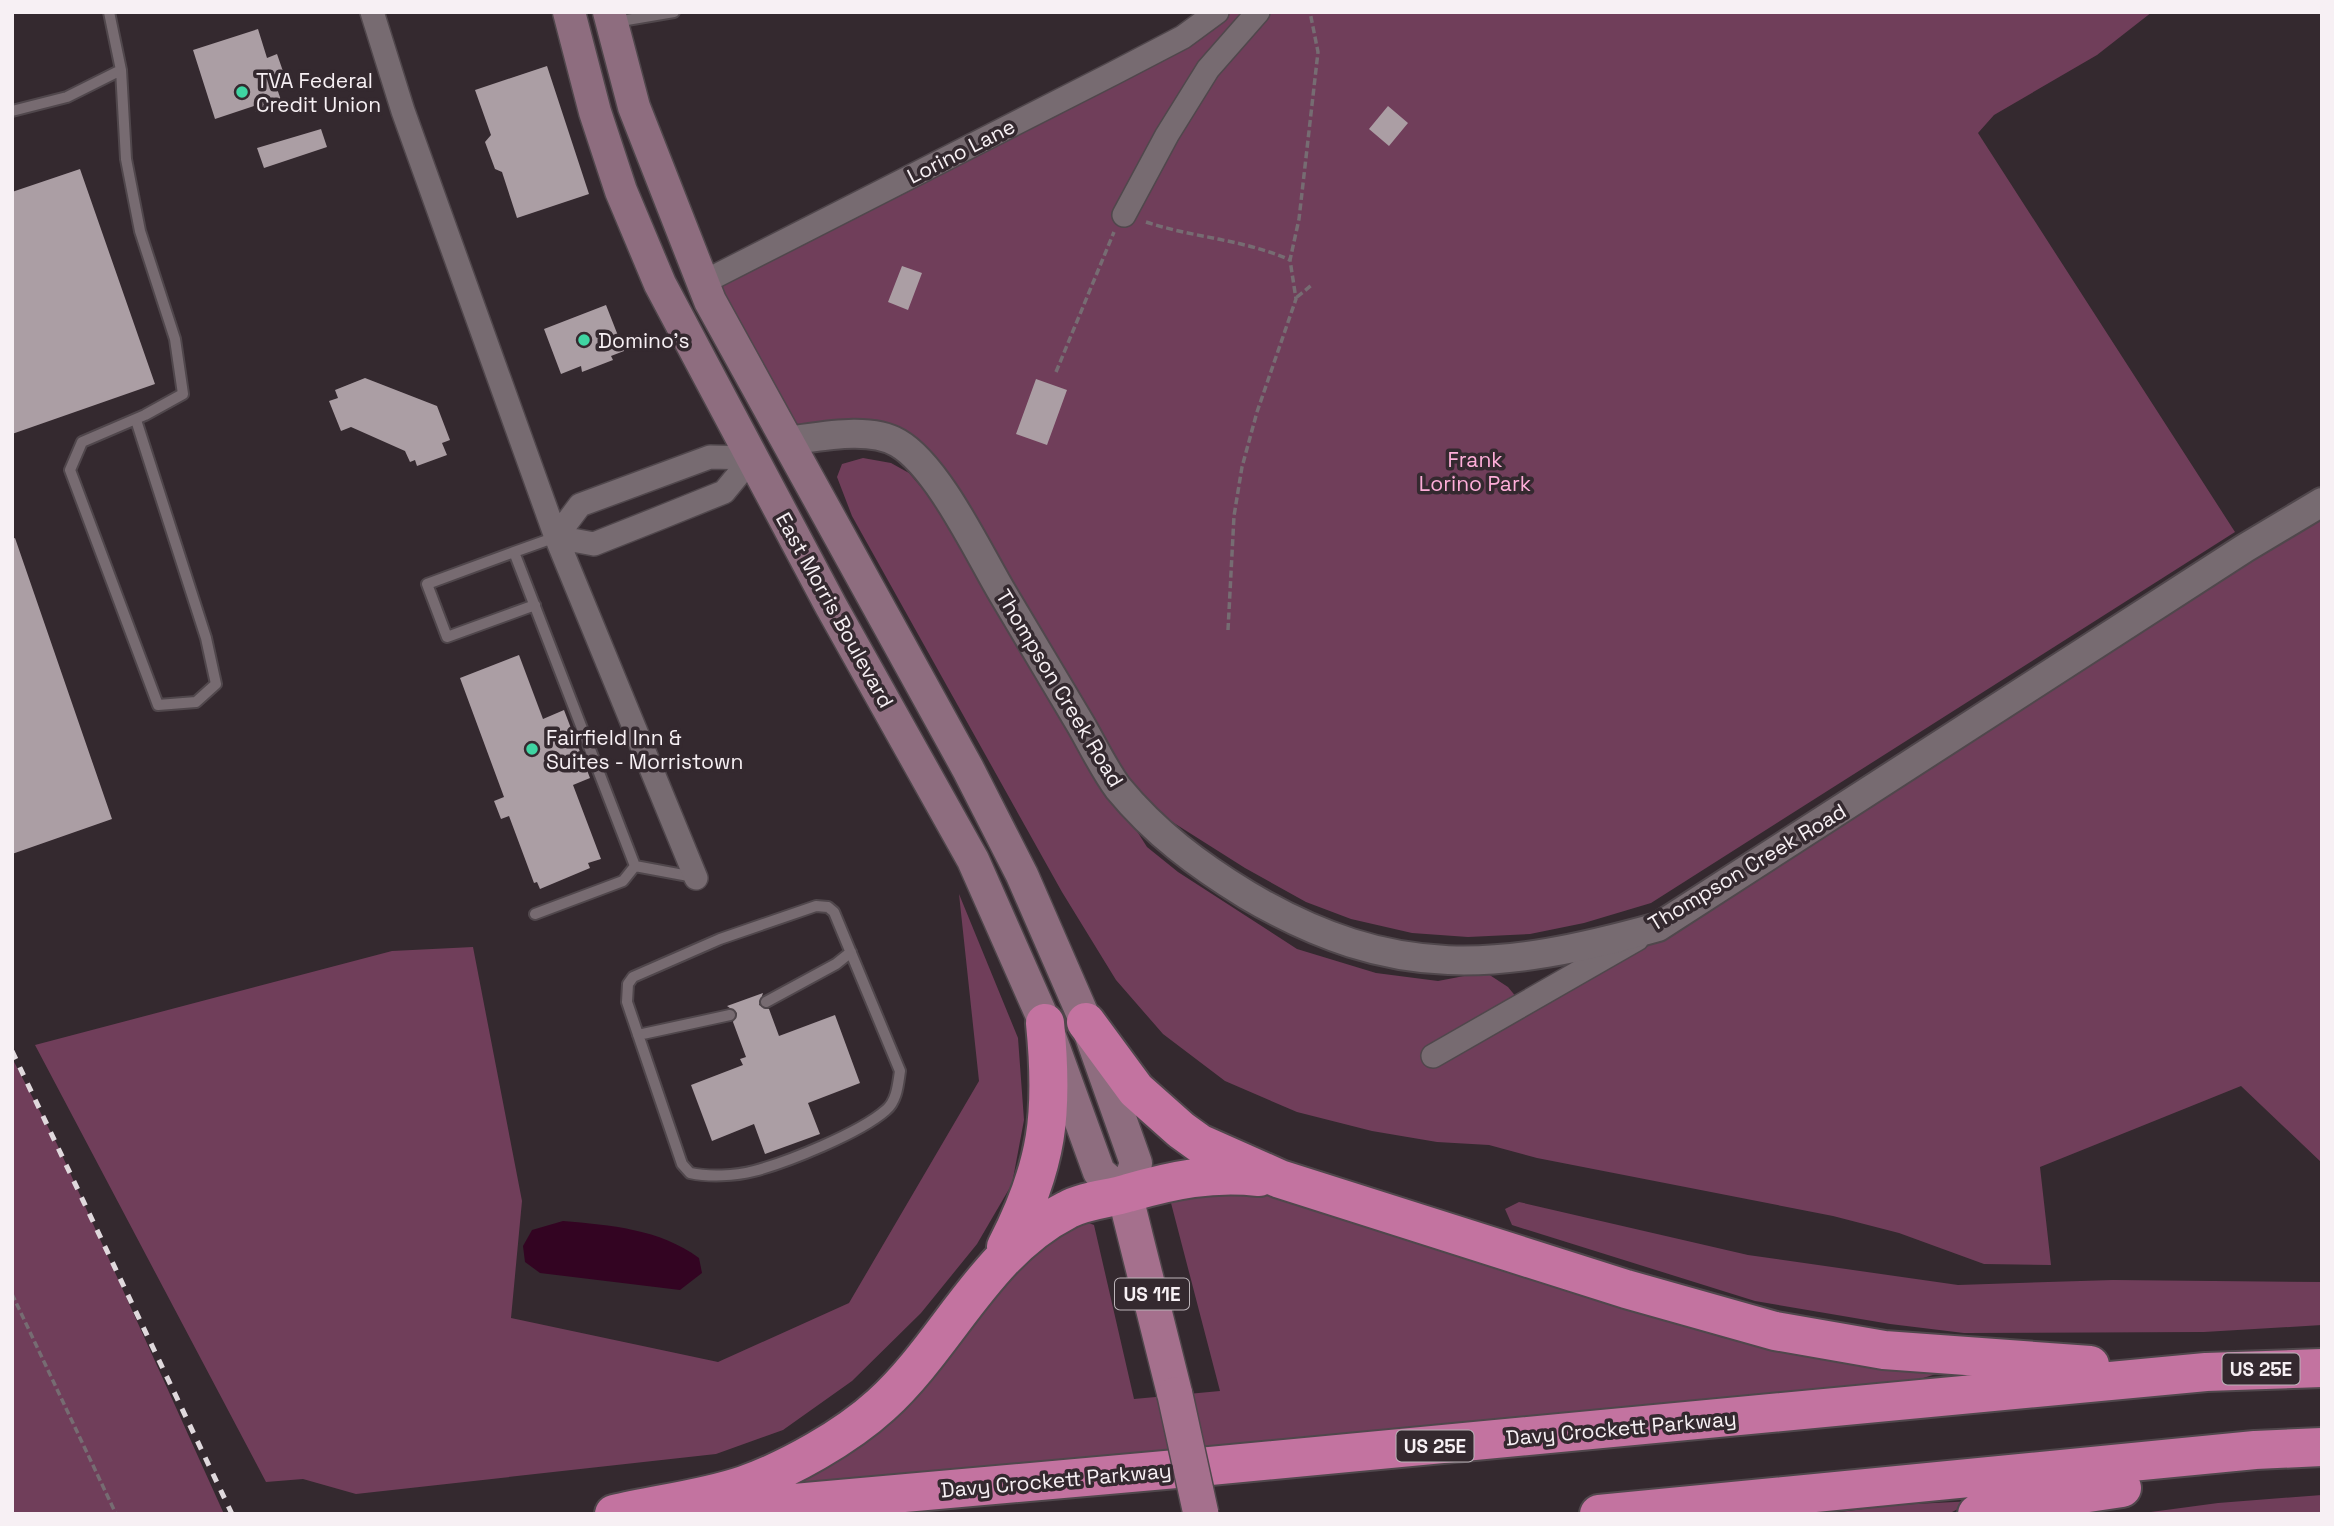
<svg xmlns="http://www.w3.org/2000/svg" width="2334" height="1526" viewBox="0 0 2334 1526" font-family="'Space Grotesk',sans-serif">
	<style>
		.green { fill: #703e5a }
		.water { fill: #330422 }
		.building { fill: #ab9ea4 }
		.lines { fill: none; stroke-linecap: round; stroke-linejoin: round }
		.service-casing { stroke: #50474c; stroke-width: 14 }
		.minor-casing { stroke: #50474c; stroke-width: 26 }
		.tertiary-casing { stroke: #50474c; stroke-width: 32 }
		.secondary-casing { stroke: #50474c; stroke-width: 35 }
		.primary-casing { stroke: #50474c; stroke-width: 38 }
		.motorway-casing { stroke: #50474c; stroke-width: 42 }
		.path { stroke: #766c72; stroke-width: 3.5; stroke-dasharray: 7 3.5; stroke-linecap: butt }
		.service { stroke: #776b71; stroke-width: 10 }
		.minor { stroke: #776b71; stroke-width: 23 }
		.tertiary { stroke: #776b71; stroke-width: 28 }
		.secondary { stroke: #8e6d7f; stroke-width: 32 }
		.primary { stroke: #a5708d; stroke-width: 35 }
		.motorway { stroke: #c373a0; stroke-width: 38 }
		.rail { stroke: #e0d9dd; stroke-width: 5; stroke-dasharray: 9 9; stroke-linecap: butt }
		.primary-bridge-casing { stroke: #50474c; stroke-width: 38; stroke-linecap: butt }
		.primary-bridge { stroke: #a5708d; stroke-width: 35 }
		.poi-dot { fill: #3fd4a2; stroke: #34292f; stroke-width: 2.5 }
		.labels { text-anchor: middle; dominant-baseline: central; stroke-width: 7; stroke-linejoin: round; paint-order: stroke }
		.shield { fill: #34292f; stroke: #bcb4b9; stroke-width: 2 }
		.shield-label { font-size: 19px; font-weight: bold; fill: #f7f0f4 }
		.poi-label { font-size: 21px; fill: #f7f0f4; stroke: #34292f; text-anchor: start }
		.street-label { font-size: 21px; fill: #f7f0f4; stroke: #34292f }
		.park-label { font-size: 21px; fill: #feaed9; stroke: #34292f }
	</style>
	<rect width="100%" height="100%" fill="#34292f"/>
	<path class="green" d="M1217,12H2152L2097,55L1994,115L1978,133L2235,532L1651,903L1584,923L1530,934L1468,937L1412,933L1351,919L1306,902L1245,868L1117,787L896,441H787L702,283Z
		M863,458L891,463L909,473L933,501L1000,615L1147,847L1178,872L1297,949L1376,973L1438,981L1485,972L1508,987L1526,1009L2322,502V1163L2241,1086L2040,1167L2051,1265L1984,1264L1899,1233L1833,1216L1537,1158L1489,1145L1437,1142L1372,1131L1297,1112L1225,1081L1163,1034L1116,980L1062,892L852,516L837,477L842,464Z
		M959,894L1018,1038L1024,1120L1012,1184L977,1244L921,1313L852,1381L783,1430L716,1454L356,1494L303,1479L266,1482L35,1045L392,951L473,947L522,1201L511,1318L718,1362L849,1303L979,1081Z
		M12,1058L57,1144L224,1514H12Z
		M1246,1189L1289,1198L1513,1274L1724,1338L1760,1346L1936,1368V1374L1920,1379L770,1488L1033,1247L1081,1220L1094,1225L1134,1399L1220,1391L1171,1203L1174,1198Z
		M1519,1202L1748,1255L1958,1285L2113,1280L2322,1282V1325L2204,1332L1964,1333L1890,1324L1755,1301L1512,1225L1505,1209Z
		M2322,1495V1514H2136L2218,1503Z
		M1974,1501L1948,1514H1824L1895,1505Z"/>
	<path class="water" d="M563,1221C610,1225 660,1229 699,1258L702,1273L680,1290L540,1273L525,1262L523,1246L532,1230Z"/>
	<path class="building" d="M258,29L267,58L277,54L285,77L274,80L282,103L256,112L254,106L215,119L193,50Z
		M547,66L589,194L517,218L502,172L495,169L485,142L491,135L475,90Z
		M1388,106L1408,123L1389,146L1369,129Z
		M321,129L327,147L264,168L257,148Z
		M80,169L155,384L12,434V192Z
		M902,266L922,273L908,310L888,302Z
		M606,305L624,351L611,356L613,360L582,372L581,366L561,374L544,329Z
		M365,378L437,406L450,440L442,443L447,455L417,466L415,460L410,462L405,451L351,427L341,431L329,401L338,398L335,390Z
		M1036,379L1067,390L1047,445L1016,434Z
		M15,538L112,819L12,854V539Z
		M519,655L543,719L564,710L590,778L573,785L601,859L588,863L590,868L540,889L537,882L534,883L509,816L501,819L494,801L504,797L460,678Z
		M763,993L759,1005L769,1009L779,1036L835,1015L860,1083L808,1103L820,1134L765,1154L754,1124L712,1141L691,1085L743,1065L740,1059L746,1057L733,1022L737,1013L727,1006Z"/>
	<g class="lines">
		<defs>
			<path id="service" d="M109,12L121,70L126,159L140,231L175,339L183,394L145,415L82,442L70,470L158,705L196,702L216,684L206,638L136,420
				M615,22L674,12
				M12,111L67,97L121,70
				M556,537L514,552L635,866
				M514,552L427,584L447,637L535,605
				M816,906L828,907L834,912L900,1071C898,1084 897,1101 886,1110C860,1133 788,1162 754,1171C735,1176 709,1177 690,1173L682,1164L627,1002L628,984L633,977L720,939Z
				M535,914L623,881L635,866L694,877
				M766,1002L836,964L851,952
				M638,1035L730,1015"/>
			<path id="minor" d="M372,12L403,111L556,537L696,878
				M1124,215L1167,135L1208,69L1258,12
				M702,283L1114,73L1183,37L1217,12
				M710,457L752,458L724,492L662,517L594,544L556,537L580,505Z
				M1433,1056L1637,939"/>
			<path id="tertiary" d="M787,441C820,437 869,426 898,443C938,466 979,554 1003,594C1029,638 1055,681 1081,725C1093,746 1104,769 1118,788C1155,833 1198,865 1247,895C1394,982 1500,971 1658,927L2245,548L2322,502"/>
			<path id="secondary" d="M569,12L595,112L621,191L660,284L831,606L973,860L1045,1023L1099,1172L1125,1195L1136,1163L1086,1022L1022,875L968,769L710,301L634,107L609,12"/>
			<path id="primary" d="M1125,1195L1175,1395"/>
			<path id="motorway" d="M1086,1022L1136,1090L1181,1130L1199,1143L1280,1179L1626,1289L1775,1331L1884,1350L2090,1365
				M1006,1247C1048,1165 1054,1113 1045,1023
				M614,1514C656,1504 703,1499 744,1485C789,1469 846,1437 881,1405C948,1344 984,1252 1067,1210C1085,1200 1109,1199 1128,1193C1173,1180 1211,1172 1259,1177
				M669,1514L1210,1466L2206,1372L2322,1368
				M1599,1514L2255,1450L2322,1447
				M1977,1514L2000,1506L2122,1488"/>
		</defs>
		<use href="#service" class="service-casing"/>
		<use href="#minor" class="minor-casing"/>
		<use href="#tertiary" class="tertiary-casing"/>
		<use href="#secondary" class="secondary-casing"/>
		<use href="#primary" class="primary-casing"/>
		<use href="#motorway" class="motorway-casing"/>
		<path class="path" d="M1146,222C1194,238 1243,239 1290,260
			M1297,297L1313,284
			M1056,372L1114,232
			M1228,630L1234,516L1242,467L1257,412L1296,299L1290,260L1299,219L1318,52L1310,12
			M12,1294L116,1514"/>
		<use href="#service" class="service"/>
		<use href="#minor" class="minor"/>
		<use href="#tertiary" class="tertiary"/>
		<use href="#secondary" class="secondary"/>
		<use href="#primary" class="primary"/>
		<use href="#motorway" class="motorway"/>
		<path class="rail" d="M12,1051L232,1514"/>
		<defs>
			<path id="primary-bridge" d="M1175,1395L1201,1514"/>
		</defs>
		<use href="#primary-bridge" class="primary-bridge-casing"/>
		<use href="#primary-bridge" class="primary-bridge"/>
	</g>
	<g class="poi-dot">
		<circle cx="242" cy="92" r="7"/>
		<circle cx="584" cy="340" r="7"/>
		<circle cx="532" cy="749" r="7"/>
	</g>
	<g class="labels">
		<g class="shield">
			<rect x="1115" y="1278.5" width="74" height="31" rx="5"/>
			<rect x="2222.5" y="1353.5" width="77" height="31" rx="5"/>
			<rect x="1396.5" y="1430.5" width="77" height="31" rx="5"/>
		</g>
		<g class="shield-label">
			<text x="1152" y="1294">US 11E</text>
			<text x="2261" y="1369">US 25E</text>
			<text x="1435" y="1446">US 25E</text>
		</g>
		<g class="poi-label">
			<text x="256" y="80">TVA Federal<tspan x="256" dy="24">Credit Union</tspan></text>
			<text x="598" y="340">Domino's</text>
			<text x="546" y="737">Fairfield Inn &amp;<tspan x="546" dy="24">Suites - Morristown</tspan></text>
		</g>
		<g class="street-label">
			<text transform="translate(961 151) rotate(-27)">Lorino Lane</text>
			<text transform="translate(835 610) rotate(61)">East Morris Boulevard</text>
			<text transform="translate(1060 688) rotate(59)">Thompson Creek Road</text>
			<text transform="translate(1747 867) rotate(-31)">Thompson Creek Road</text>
			<text transform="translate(1621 1428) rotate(-5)">Davy Crockett Parkway</text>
			<text transform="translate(1056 1480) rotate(-5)">Davy Crockett Parkway</text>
		</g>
		<g class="park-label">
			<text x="1475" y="459">Frank<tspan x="1475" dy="24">Lorino Park</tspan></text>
		</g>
	</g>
	<rect width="2334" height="1526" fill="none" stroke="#f7f0f4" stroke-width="28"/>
</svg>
